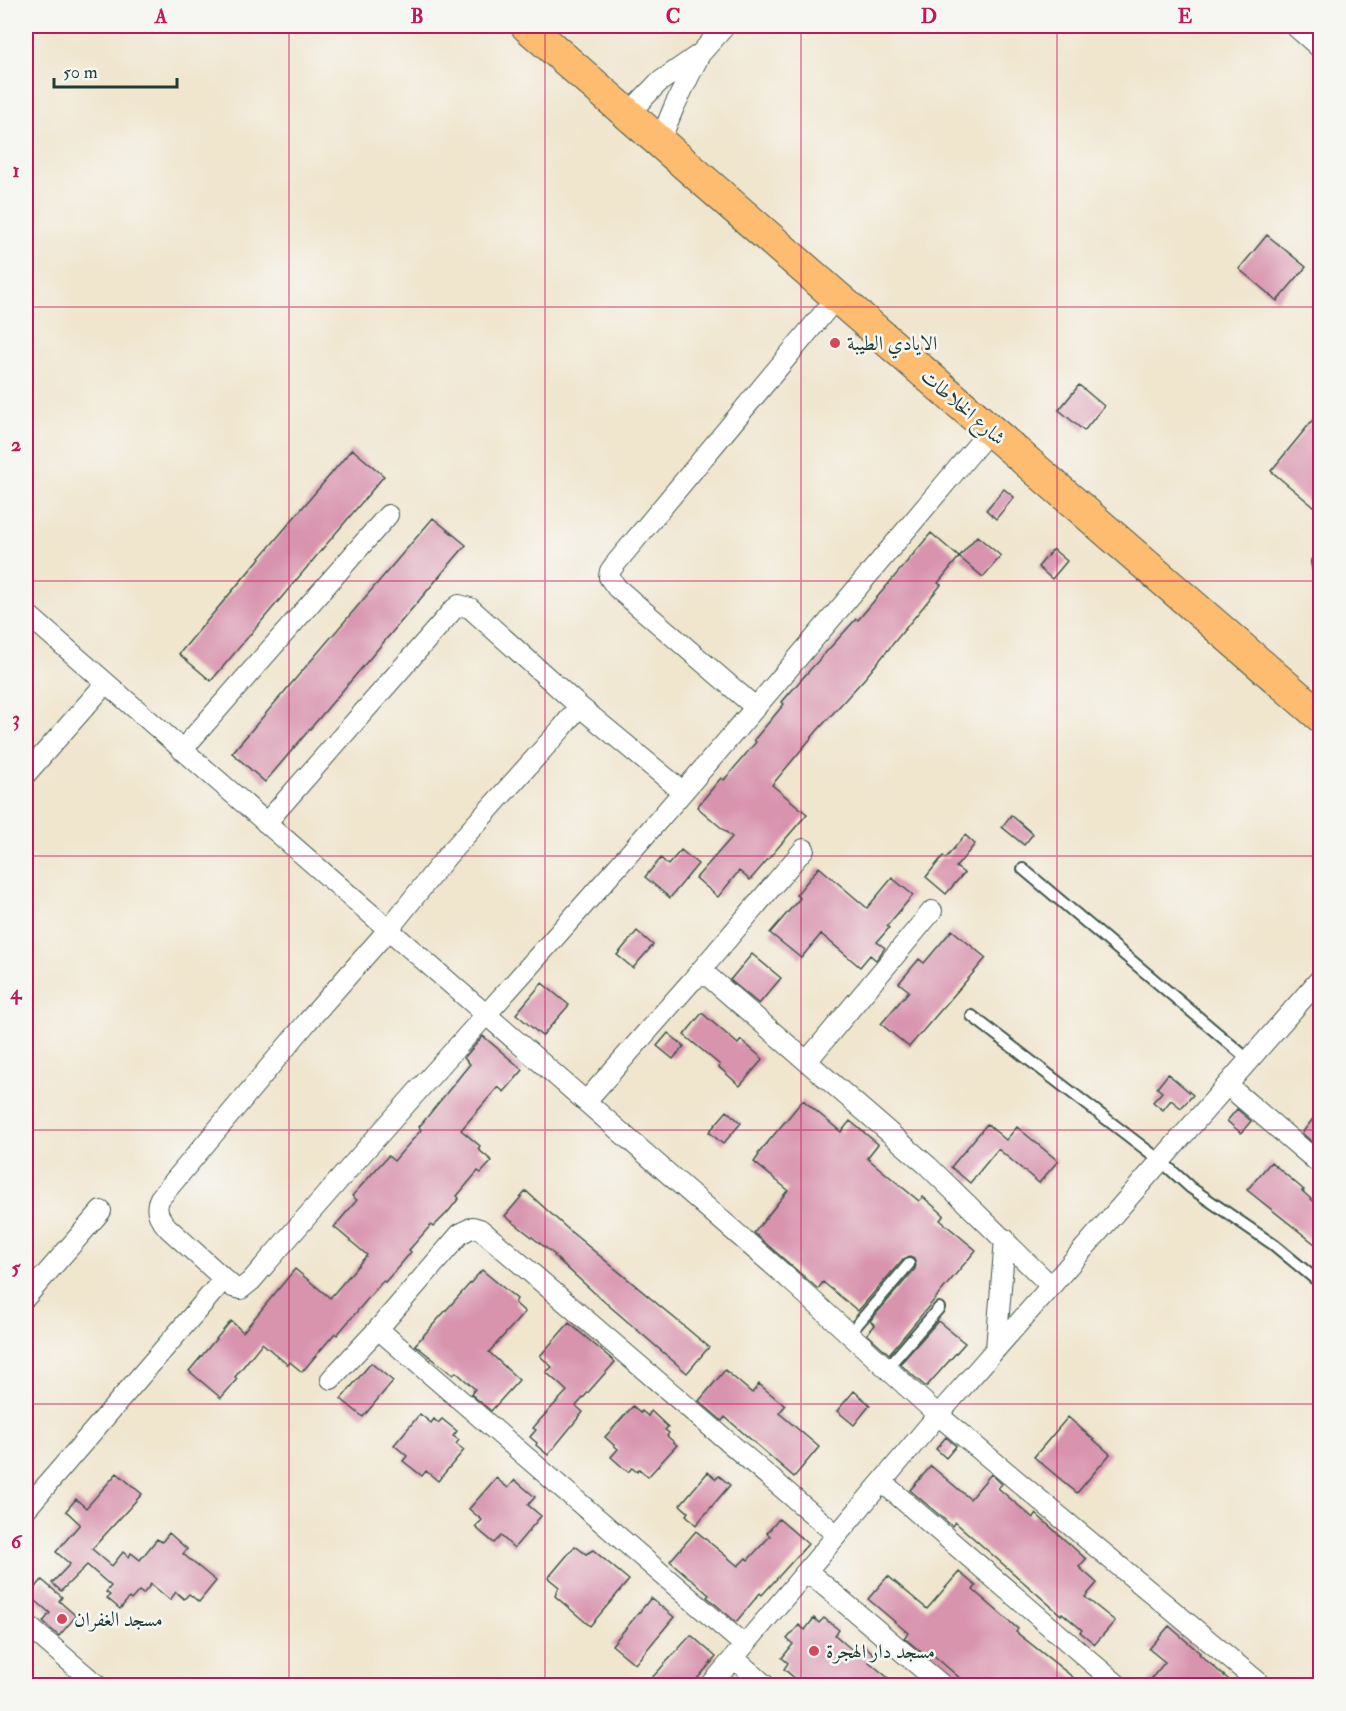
<svg xmlns="http://www.w3.org/2000/svg" width="1346" height="1711" viewBox="0 0 1346 1711" font-family="'IM FELL Double Pica',Amiri,serif">
	<style>
		.building { fill: #d893ad }
		.lines { fill: none; stroke-linecap: round; stroke-linejoin: round }
		.service-casing { stroke: #3e564b; stroke-width: 14 }
		.minor-casing { stroke: #3e564b; stroke-width: 22 }
		.primary-casing { stroke: #3e564b; stroke-width: 34 }
		.service { stroke: #fff; stroke-width: 10 }
		.minor { stroke: #fff; stroke-width: 20 }
		.primary { stroke: #febc70; stroke-width: 32 }
		.grid { fill: none; stroke: #c2185b; stroke-width: 1.5; stroke-opacity: 0.55 }
		.poi-dot { fill: #d1495b; stroke: #f6f6f2; stroke-width: 2 }
		.labels { text-anchor: middle; dominant-baseline: central; stroke-width: 5; stroke-linejoin: round; paint-order: stroke }
		.poi-label { font-size: 20px; fill: #1f3d34; stroke: #f6f6f2; text-anchor: start }
		.street-label { font-size: 20px; fill: #1f3d34; stroke: #f6f6f2 }
		.neatline { fill: none; stroke: #c2185b; stroke-width: 2 }
		.grid-label { font-size: 20px; text-anchor: middle; font-weight: bold; fill: #c2185b }
	</style>
	<rect width="100%" height="100%" fill="#f6f6f2"/>
	<filter id="ink" filterUnits="userSpaceOnUse"><feTurbulence type="fractalNoise" baseFrequency=".0167" numOctaves="2"/><feDisplacementMap in="SourceGraphic" scale="12" xChannelSelector="R" yChannelSelector="G"/><feConvolveMatrix kernelMatrix="1 2 1 2 8 2 1 2 1" color-interpolation-filters="sRGB"/></filter>
	<filter id="wash" filterUnits="userSpaceOnUse"><feTurbulence type="fractalNoise" baseFrequency=".008" numOctaves="4" result="noise"/><feDisplacementMap in="SourceGraphic" scale="24" xChannelSelector="R" yChannelSelector="G"/><feGaussianBlur stdDeviation="1.35" result="paint"/><feColorMatrix in="noise" values="0 0 0 0 0 0 0 0 0 0 0 0 0 0 0 0 0 1.4 0 .05"/><feComposite in="paint" operator="in"/></filter>
	<g filter="url(#wash)">
		<rect width="100%" height="100%" fill="#f0e5cd"/>
		<g id="blocks">
			<path class="building" d="M1267,235L1306,267L1277,301L1239,269Z
				M1079,385L1104,406L1084,431L1059,410Z
				M1320,411V499L1314,507L1271,471Z
				M352,449L384,476L211,681L179,654Z
				M1004,489L1014,497L996,519L986,510Z
				M433,518L466,545L265,782L232,753Z
				M931,533L959,557L938,583L941,585L865,678L817,731L772,785L807,814L750,880L739,871L718,897L696,878L732,837L697,807L721,778L724,780L756,742L754,740L784,704L782,702L800,681L856,619L858,620Z
				M977,536L1001,556L983,577L959,557Z
				M1053,549L1067,561L1052,579L1038,567Z
				M1011,815L1033,834L1024,845L1002,827Z
				M965,835L975,844L956,867L964,873L946,894L926,877L943,856L946,858Z
				M681,850L698,864L670,898L645,877L661,858L668,865Z
				M819,867L867,908L892,878L913,895L887,926L889,928L877,942L885,948L876,960L870,955L860,967L821,934L801,958L770,933L800,898L796,895Z
				M952,930L986,958L909,1047L881,1024L909,991L899,983L919,959L924,963Z
				M637,931L653,945L633,968L617,955Z
				M752,954L781,978L759,1004L730,980Z
				M542,983L569,1005L542,1036L516,1014Z
				M702,1013L738,1044L741,1040L763,1059L740,1086L719,1067L720,1065L684,1035Z
				M668,1033L684,1046L673,1059L657,1046Z
				M483,1036L523,1070L504,1092L498,1087L461,1130L480,1146L478,1149L492,1161L481,1173L478,1171L457,1196L459,1198L448,1212L433,1227L431,1225L409,1250L411,1252L401,1264L385,1282L383,1281L337,1335L335,1333L302,1372L290,1362L288,1365L262,1343L235,1377L237,1379L221,1398L189,1371L231,1321L243,1332L295,1269L330,1298L367,1255L334,1227L357,1200L352,1196L388,1156L394,1161L421,1130L419,1127L470,1064L464,1058Z
				M1168,1074L1193,1095L1181,1108L1171,1100L1163,1110L1153,1102L1162,1092L1157,1088Z
				M803,1100L841,1132L850,1121L878,1144L867,1158L919,1201L923,1197L944,1215L940,1220L976,1250L889,1354L867,1334L875,1325L870,1321L915,1269L916,1265L914,1259L910,1257L903,1259L858,1311L823,1282L818,1289L754,1233L788,1190L754,1162L759,1155L758,1154Z
				M1237,1109L1251,1121L1241,1133L1227,1121Z
				M1320,1110V1149L1302,1133Z
				M727,1111L741,1123L723,1144L709,1132Z
				M987,1124L1006,1140L1017,1127L1058,1161L1039,1183L998,1149L970,1183L951,1167Z
				M1271,1162L1304,1190L1302,1191L1320,1207V1248L1247,1190Z
				M526,1191L570,1231L709,1347L687,1373L599,1297L554,1256L555,1255L505,1216Z
				M482,1270L517,1299L515,1303L525,1312L489,1352L519,1380L491,1411L471,1394L475,1389L456,1372L453,1375L415,1345Z
				M938,1321L965,1343L926,1387L900,1364Z
				M569,1323L615,1362L576,1406L583,1412L548,1455L536,1445L537,1443L530,1437L536,1430L533,1428L539,1421L567,1391L546,1372L552,1367L540,1356Z
				M371,1363L393,1381L363,1417L341,1399Z
				M725,1370L752,1393L759,1384L785,1406L779,1413L819,1447L794,1477L725,1417L722,1421L699,1401Z
				M854,1391L870,1405L854,1425L837,1411Z
				M633,1406L641,1413L642,1411L648,1416L651,1411L668,1427L665,1430L669,1433L667,1436L677,1445L648,1477L639,1469L637,1472L632,1468L628,1472L611,1457L618,1449L605,1437Z
				M420,1414L431,1423L434,1419L438,1423L442,1419L457,1431L453,1436L459,1440L456,1444L464,1450L438,1481L426,1471L422,1476L403,1461L407,1456L394,1445Z
				M1068,1417L1110,1454L1077,1493L1034,1457Z
				M946,1437L956,1446L946,1458L936,1449Z
				M931,1466L970,1499L991,1474L1002,1484L998,1488L1033,1518L1036,1514L1086,1559L1079,1567L1097,1583L1085,1597L1115,1621L1095,1644L1080,1632L1082,1630L1062,1613L1061,1615L955,1522L952,1526L910,1490Z
				M708,1472L716,1479L719,1476L730,1485L696,1525L686,1515L688,1512L680,1505Z
				M117,1473L142,1494L92,1549L112,1566L123,1552L129,1557L131,1553L140,1560L157,1539L162,1542L169,1533L187,1549L183,1554L216,1581L199,1602L189,1594L184,1599L176,1592L170,1600L151,1584L143,1594L139,1591L131,1600L129,1598L120,1609L107,1598L110,1595L106,1592L111,1586L87,1565L61,1591L52,1583L70,1564L56,1552L80,1524L66,1511L76,1499L86,1508Z
				M496,1478L508,1488L515,1480L535,1497L528,1505L541,1516L514,1548L501,1536L494,1543L475,1527L482,1520L469,1509Z
				M779,1519L808,1544L762,1595L760,1593L736,1622L707,1597L709,1595L670,1561L696,1531L738,1566L746,1558L748,1560L770,1536L767,1533Z
				M575,1546L586,1554L593,1550L629,1580L590,1626L555,1596L559,1587L548,1578Z
				M959,1572L976,1586L973,1590L1018,1629L1016,1632L1084,1686H969L932,1654L929,1658L904,1638L908,1633L868,1599L888,1576L927,1609Z
				M42,1580L62,1597L59,1601L76,1616L59,1636L43,1622L50,1613L29,1595Z
				M651,1598L674,1617L635,1664L612,1645Z
				M814,1618L819,1623L824,1618L839,1630L835,1635L858,1655L865,1646L875,1655L869,1662L898,1686H804L784,1669L788,1663L782,1658L793,1644L787,1639L799,1625L805,1630Z
				M1169,1626L1200,1653L1199,1654L1236,1686H1145L1165,1662L1149,1649Z
				M691,1635L716,1657L691,1686H659L651,1679Z"/>
		</g>
	</g>
	<g filter="url(#ink)">
		<use href="#blocks" fill-opacity="0" stroke="#3e564b" stroke-width="1.5"/>
		<g class="lines">
			<defs>
				<path id="service" d="M1320,558L1317,562L1320,579
					M1023,869L1249,1060
					M972,1016L1161,1161L1191,1188L1274,1245L1320,1283
					M849,1334L909,1264
					M887,1368L939,1308"/>
				<path id="minor" d="M1295,26L1320,48
					M629,113L658,83L701,53L725,26
					M660,141L674,107L699,56
					M26,613L789,1279L938,1415L1263,1686
					M579,706L563,727L447,856L388,930L308,1021L160,1198C154,1210 159,1218 168,1228L233,1287L241,1289L251,1281C381,1129 517,982 649,831C764,699 877,565 990,430
					M756,708L617,588L609,577L610,571L616,563L837,297
					M182,750L388,515
					M26,774L106,683
					M266,823L453,610L459,605L470,608L579,706L682,791
					M691,982L804,849
					M807,1061L932,911
					M1227,1085L1320,1164
					M586,1101L690,983C696,977 700,975 709,977L928,1166L1051,1286
					M26,1297L101,1211
					M378,1329L744,1645
					M996,1349L1005,1239
					M331,1379L378,1329L460,1234L473,1227L480,1229L837,1535
					M882,1482L1119,1686
					M26,1509L224,1279
					M807,1571L943,1686
					M26,1624L98,1686
					M734,1658L766,1686
					M710,1686L938,1415L1320,979"/>
				<path id="primary" d="M527,26L837,297L1320,716"/>
			</defs>
			<use href="#service" class="service-casing"/>
			<use href="#minor" class="minor-casing"/>
			<use href="#primary" class="primary-casing"/>
			<use href="#service" class="service"/>
			<use href="#minor" class="minor"/>
			<use href="#primary" class="primary"/>
		</g>
	</g>
	<path class="grid" d="M289,26V1686M545,26V1686M801,26V1686M1057,26V1686M26,307H1320M26,581H1320M26,856H1320M26,1130H1320M26,1404H1320"/>
	<g class="poi-dot">
		<circle cx="835" cy="343" r="6"/>
		<circle cx="62" cy="1619" r="6"/>
		<circle cx="814" cy="1651" r="6"/>
	</g>
	<g class="labels">
		<g class="poi-label">
			<text x="847" y="343">الايادي الطيبة</text>
			<text x="74" y="1619">مسجد الغفران</text>
			<text x="826" y="1651">مسجد دار الهجرة</text>
		</g>
		<g class="street-label">
			<text transform="translate(963 407) rotate(41)">شارع الخلاطات</text>
		</g>
	</g>
	<rect width="1346" height="1711" fill="none" stroke="#f6f6f2" stroke-width="66"/>
	<path d="M54 78v9h123v-9" fill="none" stroke="#1f3d34" stroke-width="3"/>
	<text x="63" y="78" font-size="18" fill="#1f3d34" stroke="#f6f6f2" stroke-width="4.5" paint-order="stroke">50 m</text>
	<rect x="33" y="33" width="1280" height="1645" class="neatline"/>
	<g class="grid-label">
		<text x="161" y="23">A</text>
		<text x="417" y="23">B</text>
		<text x="673" y="23">C</text>
		<text x="929" y="23">D</text>
		<text x="1185" y="23">E</text>
		<text x="16" y="177">1</text>
		<text x="16" y="451">2</text>
		<text x="16" y="725">3</text>
		<text x="16" y="999">4</text>
		<text x="16" y="1274">5</text>
		<text x="16" y="1548">6</text>
	</g>
</svg>
